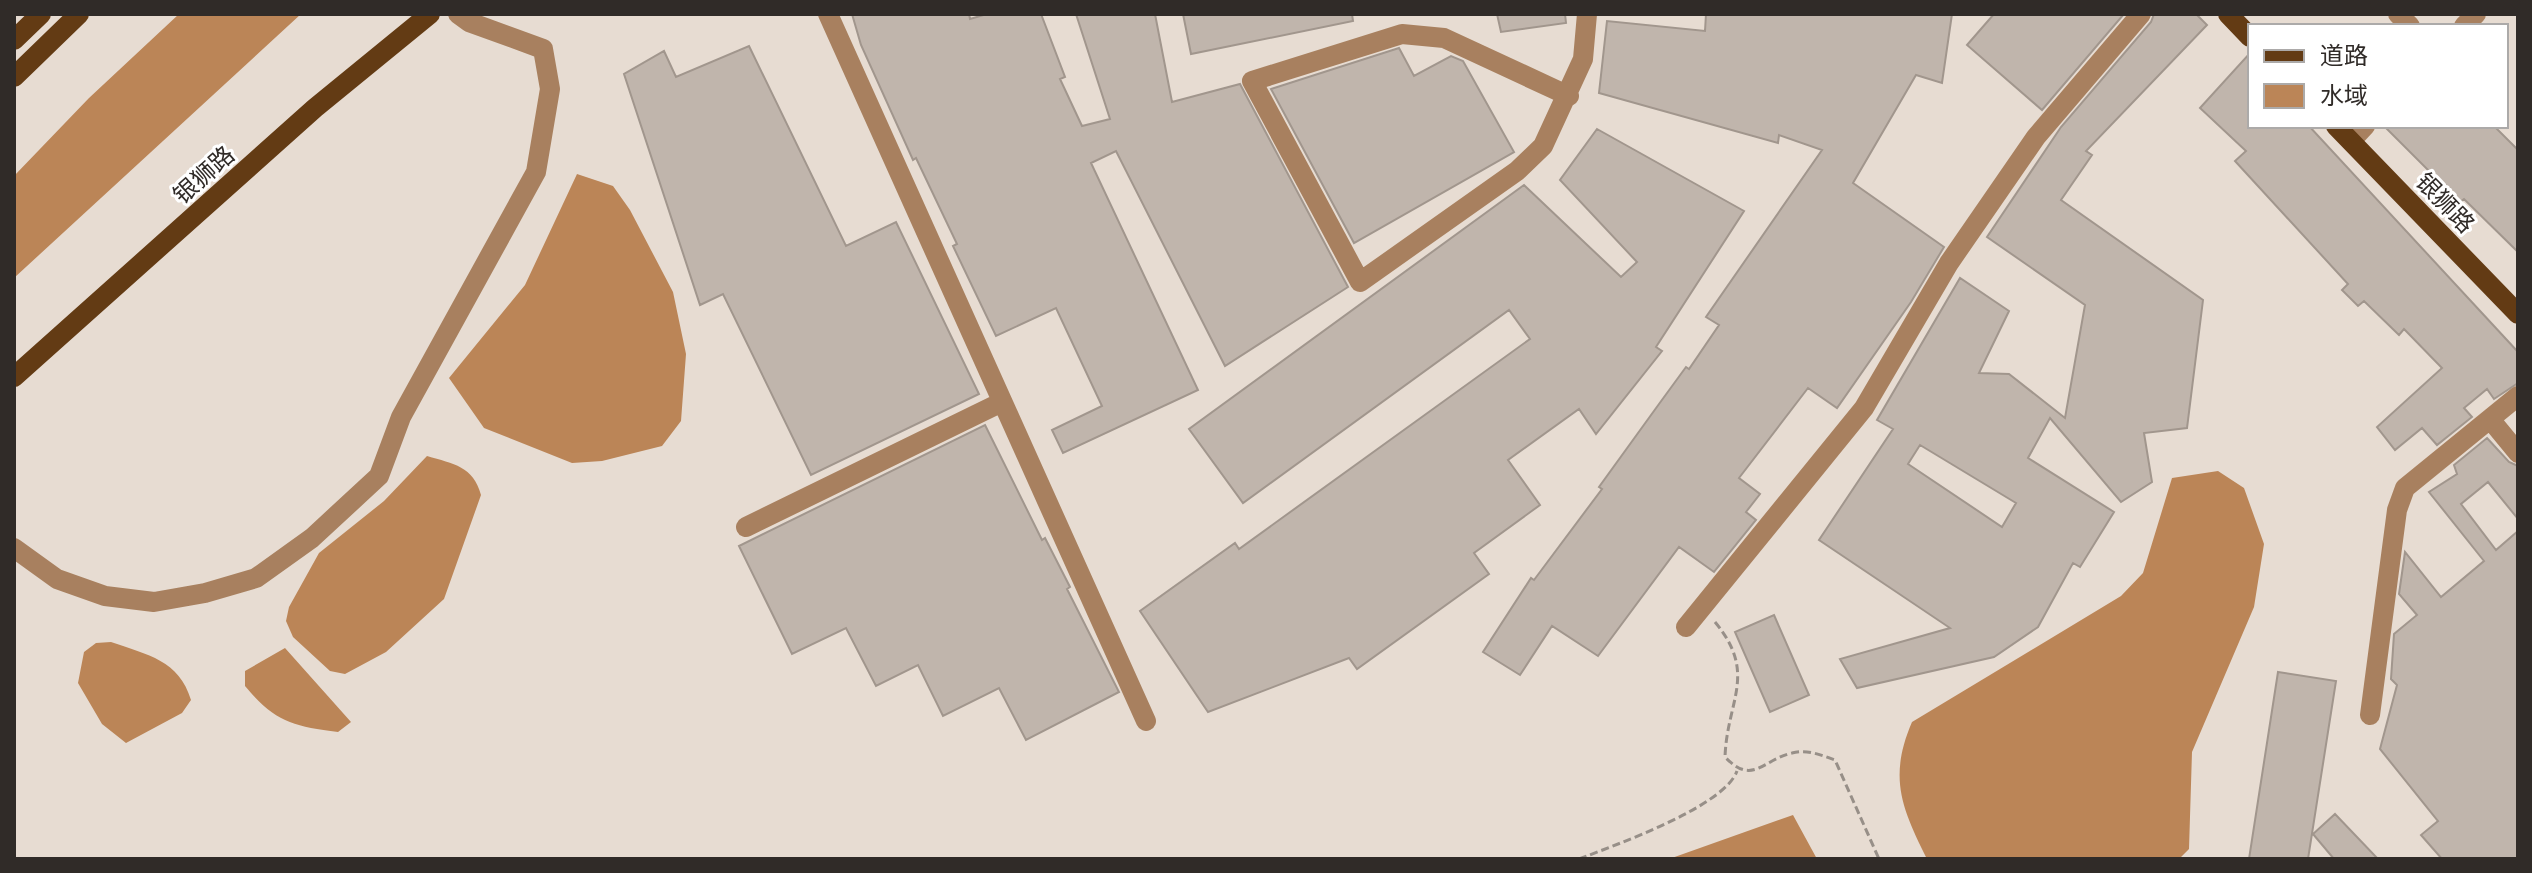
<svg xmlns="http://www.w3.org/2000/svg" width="2532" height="873" viewBox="0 0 2532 873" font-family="'Open Sans','Noto Sans SC',sans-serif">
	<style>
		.water { fill: #bb8557 }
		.building { fill: #c0b5ac; stroke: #a1968d; stroke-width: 2; fill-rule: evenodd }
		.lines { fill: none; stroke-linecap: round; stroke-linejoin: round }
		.path { stroke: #978f88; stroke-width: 3; stroke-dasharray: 8 4; stroke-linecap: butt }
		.minor { stroke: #a8805f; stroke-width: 20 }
		.major { stroke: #633b14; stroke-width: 20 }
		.labels { text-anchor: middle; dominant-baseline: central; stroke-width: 6; stroke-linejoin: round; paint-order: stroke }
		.street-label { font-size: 24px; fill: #302b28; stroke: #fff }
	</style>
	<rect width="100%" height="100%" fill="#e7dcd2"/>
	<path class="water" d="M179,14H301L14,278V176L89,98Z
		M577,174L613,186L630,210L673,292L686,354L681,421L662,446L602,461L572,463L484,428L449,378L525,285Z
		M427,456C454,464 473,466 481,495L444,599L386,652L345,674L330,671L293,637L286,621L289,607L319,553L384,501Z
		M2218,471L2244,488L2264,544L2254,607L2192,752L2189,849L2179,859H1927C1902,808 1888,778 1912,722L2121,596L2143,573L2172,478Z
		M111,642C148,655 179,660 191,700L182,713L126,743L102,724L78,683L84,652L96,643Z
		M285,648L351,722L338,732C292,726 275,722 245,686V671Z
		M1793,815L1817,859H1669Z"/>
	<path class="building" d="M852,14H969L970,19L987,14H1041L1065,77L1060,79L1082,126L1110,119L1076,14H1155L1172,102L1240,84L1348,287L1225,366L1116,151L1091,163L1198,390L1063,453L1052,430L1102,406L1056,308L996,336L953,246L957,244L916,158L913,160L861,45Z
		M1183,14H1352L1353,21L1191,54Z
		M1497,14H1565L1566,23L1501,32Z
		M1706,14H1952L1942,83L1916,75L1853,183L1944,247L1911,302L1837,408L1808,388L1739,478L1760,494L1746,512L1756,520L1714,572L1679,547L1598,656L1552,626L1520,675L1483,652L1531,578L1534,580L1602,489L1599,487L1659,404L1686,367L1689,369L1719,325L1706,317L1822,150L1779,135L1778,143L1599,93L1607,21L1705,31Z
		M1994,14H2124L2042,110L1967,45Z
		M2154,14H2196L2207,25L2086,151L2092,155L2061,200L2203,300L2187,428L2144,433L2152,482L2121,502L2050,418L2028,458L2114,512L2080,567L2073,563L2038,627L1994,657L1857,688L1840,659L1950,628L1819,540L1893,429L1877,420L1960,278L2009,311L1979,373L2009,374L2065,418L2085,305L1987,237L2061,127L2151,22ZM1920,445L2016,503L2002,527L1908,464Z
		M749,46L846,246L896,222L979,394L811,475L723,294L700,305L624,74L664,51L676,77Z
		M1399,48L1414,76L1451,56L1463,61L1514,152L1354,243L1271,89Z
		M2250,53V126H2309L2518,352V383L2494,399L2487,389L2464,408L2472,417L2437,445L2422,428L2395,450L2377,427L2442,368L2404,329L2399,335L2364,301L2358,306L2342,290L2348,284L2235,161L2246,151L2200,108Z
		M2384,126H2494L2518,150V252L2464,199L2460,202Z
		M1597,129L1744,211L1656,347L1662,351L1596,434L1579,409L1508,460L1540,505L1474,553L1489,574L1357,669L1349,658L1208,712L1140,611L1235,543L1239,549L1530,339L1509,310L1243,503L1189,429L1524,185L1621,277L1637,262L1560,180Z
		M985,425L1042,540L1045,538L1070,587L1067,589L1119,692L1026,740L999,688L943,716L918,665L876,686L846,628L792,654L739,546Z
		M2487,438L2509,462L2518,466V519L2488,482L2461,504L2496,550L2518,531V859H2442L2421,835L2438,821L2380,749L2397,685L2391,679L2394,634L2417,615L2399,594L2405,552L2441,597L2484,561L2429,492L2457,474L2454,465Z
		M1774,615L1809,695L1770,712L1735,632Z
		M2278,672L2336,681L2308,859H2249Z
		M2335,814L2378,859H2334L2313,834Z"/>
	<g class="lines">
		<path class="path" d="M1715,622C1758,674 1727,700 1725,757C1753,786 1762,760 1792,753C1807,749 1821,755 1835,760L1879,859
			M1579,859C1615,845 1724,807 1737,771"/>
		<path class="minor" d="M828,14L1146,721
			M2398,14L2410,26
			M2464,26L2476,14
			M1569,96L1444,38L1402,34L1252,81L1360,282L1517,171L1543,146L1583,59L1587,14
			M2351,141L2365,126
			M2490,419L2518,453
			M746,527L1002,402
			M14,548L57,579L105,596L154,602L205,593L256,578L312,538L379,476L401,417L536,172L550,89L543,49L469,22L458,14
			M1686,627L1864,408L1949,263L2036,137L2141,14
			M2370,715L2397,510L2405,488L2518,396"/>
		<path class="major" d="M2228,14L2250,37
			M14,40L41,14
			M14,77L79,14
			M2336,126L2518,314
			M14,377L315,108L430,14"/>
	</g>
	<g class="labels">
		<g class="street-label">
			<text transform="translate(203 174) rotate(-42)">银狮路</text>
			<text transform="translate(2446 202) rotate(46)">银狮路</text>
		</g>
	</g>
	<rect width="2532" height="873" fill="none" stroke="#302b28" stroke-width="32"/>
	<rect x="2248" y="24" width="260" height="104" fill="#ffffff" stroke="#acaaa9" stroke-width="2"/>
	<rect x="2264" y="50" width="40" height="12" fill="#633b14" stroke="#acaaa9" stroke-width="2"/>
	<text x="2320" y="64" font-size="24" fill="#302b28">道路</text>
	<rect x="2264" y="84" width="40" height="24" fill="#bb8557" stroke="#acaaa9" stroke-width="2"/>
	<text x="2320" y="104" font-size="24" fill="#302b28">水域</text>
</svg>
